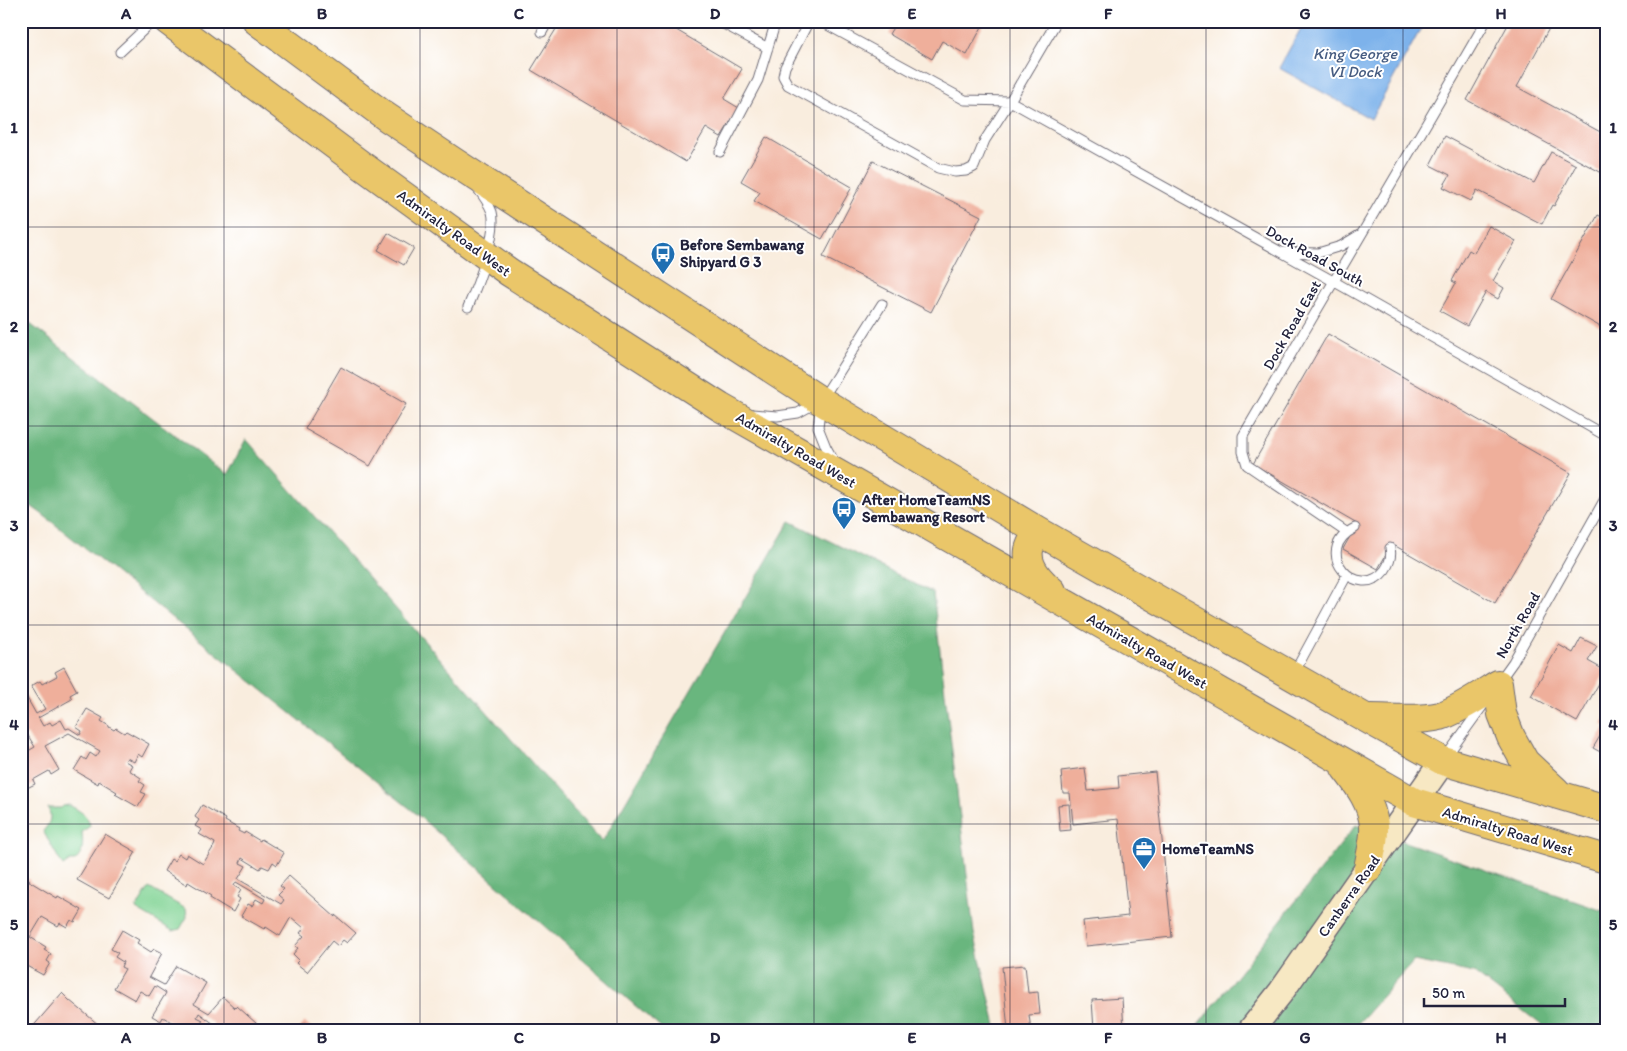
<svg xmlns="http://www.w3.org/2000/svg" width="1627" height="1051" viewBox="0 0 1627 1051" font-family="Itim,sans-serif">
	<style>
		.green { fill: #82d495; stroke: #527b68 }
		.forest { fill: #69b67e; stroke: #466c5c }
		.water { fill: #7db2eb; stroke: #506a93 }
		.building { fill: #efaf9b }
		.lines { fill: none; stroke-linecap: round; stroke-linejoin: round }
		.service-casing { stroke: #6d6974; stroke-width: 11 }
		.secondary-casing { stroke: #6d6974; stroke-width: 28 }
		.primary-casing { stroke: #6d6974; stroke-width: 30 }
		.service { stroke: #fff; stroke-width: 9 }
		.secondary { stroke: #f7e8c3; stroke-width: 25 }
		.primary { stroke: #eac669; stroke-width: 28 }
		.grid { fill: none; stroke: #22223b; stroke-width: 1; stroke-opacity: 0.55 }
		.labels { text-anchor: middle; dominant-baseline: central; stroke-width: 4; stroke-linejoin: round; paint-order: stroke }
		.street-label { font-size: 15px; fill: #22223b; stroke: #fff }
		.poi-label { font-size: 15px; font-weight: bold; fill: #22223b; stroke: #fff; text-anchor: start }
		.water-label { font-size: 16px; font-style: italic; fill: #465c81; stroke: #fff }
		.neatline { fill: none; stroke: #22223b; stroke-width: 2 }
		.grid-label { font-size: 16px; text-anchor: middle; font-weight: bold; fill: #22223b }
	</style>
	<rect width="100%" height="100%" fill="#fff"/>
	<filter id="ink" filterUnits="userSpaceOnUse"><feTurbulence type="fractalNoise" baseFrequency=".02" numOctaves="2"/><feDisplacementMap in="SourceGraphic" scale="10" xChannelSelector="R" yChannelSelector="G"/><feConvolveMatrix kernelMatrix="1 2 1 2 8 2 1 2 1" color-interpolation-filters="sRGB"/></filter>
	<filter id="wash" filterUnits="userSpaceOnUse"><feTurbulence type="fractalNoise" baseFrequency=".0096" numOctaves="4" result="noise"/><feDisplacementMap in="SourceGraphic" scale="20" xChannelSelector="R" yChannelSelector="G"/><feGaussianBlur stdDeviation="1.12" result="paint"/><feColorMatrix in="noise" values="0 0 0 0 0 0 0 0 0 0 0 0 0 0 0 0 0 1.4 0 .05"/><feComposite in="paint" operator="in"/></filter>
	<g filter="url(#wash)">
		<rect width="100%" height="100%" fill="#f9edde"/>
		<path class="green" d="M69,805C78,810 89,815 90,826L82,832C83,843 84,853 75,861H70L63,866L43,831C50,824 52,817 48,808H61L63,806Z
			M149,888L186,909L187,917L180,929L173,931L136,909Z"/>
		<path class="forest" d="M21,317L227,475L246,439L602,842L790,521L933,593L974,933L997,1030H663L413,811L42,514L21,499Z
			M1356,825L1606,912V1030H1548L1474,973L1414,961L1352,1030H1194Z"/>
		<path class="water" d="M1305,21H1425L1371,119L1279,68Z"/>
		<g id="blocks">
			<path class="building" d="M561,21H661L742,69L724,99L739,108L721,137L706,128L686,162L531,70Z
				M897,21H985L967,55L942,41L932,59L889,34Z
				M1510,21H1553L1517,87L1606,135V166L1602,173L1467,100Z
				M1445,136L1534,183L1551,152L1576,165L1554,206L1552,205L1542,224L1477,190L1471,201L1443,187L1450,175L1430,165Z
				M766,137L852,187L822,239L754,201L760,192L741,181Z
				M873,161L981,216L931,312L823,257Z
				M1598,215L1606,219V330L1551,299Z
				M1489,226L1516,241L1493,281L1504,288L1498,299L1486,292L1467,326L1440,311L1456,283L1452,281L1469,250L1474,253Z
				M388,233L414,248L404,265L378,250Z
				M1328,334L1571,473L1495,603L1392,544L1378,569L1343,549L1357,524L1253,464Z
				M341,367L406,404L370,466L305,429Z
				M1581,638L1597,646L1588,661L1606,671L1577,722L1531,696L1559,645L1573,653Z
				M64,667L77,691L70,695L72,699L38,718L39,719L43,726L50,722L52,725L61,720L66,729L69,728L80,735L82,731L76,727L87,709L103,718L101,721L109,726V727L114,730L116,728L124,733L126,731L149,744L142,757L138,754L134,762L127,758L125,761L132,765L129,770L141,778L139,781L145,785L141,792L146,794L138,807L115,794L117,792L99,781L98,784L74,770L82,757L86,760L90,753L96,757L100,751L69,733L45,746L59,770L51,775L49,771L33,780L35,784L27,788L21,778V755L35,747L27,734L21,738V691H23L36,714L45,709L31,686L40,681L42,684L57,676L55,672Z
				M1606,717V755L1593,748L1606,726L1602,724Z
				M1085,768L1088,791L1119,788L1118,776L1155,772L1172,937L1086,946L1083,921L1128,916L1118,819L1073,824L1070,793H1063L1061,771Z
				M1069,804L1071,830L1060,831L1058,805Z
				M202,805L226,819L225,821L239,829L238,831L244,834L245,832L260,841L261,839L284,853L277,865L273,862L269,869L262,866L260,869L242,858L240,863L246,866L238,879L281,904L284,900L278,895L284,889L280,886L289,876L335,917V915L356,933L347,943L343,940L338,946L332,941L307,972L296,963L299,960L293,954L298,948L295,946L304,936L300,933L304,928L291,917L280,936L266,927L264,929L241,916L248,904L252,906L256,899L263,903L265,899L236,882L234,886L241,890L237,897L240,899L233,912L210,898L211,896L188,882L187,885L164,871L171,859L174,861L179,854L185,858L187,854L203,864L214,846L215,843L199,834L202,830L195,826L199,820L195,817Z
				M105,834L136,852L109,898L77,880Z
				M21,875L30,880L29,881L57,898L58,896L82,910L75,922L71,920L67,927L60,923L58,926L42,917L30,937L46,947L44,950L51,954L47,961L50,963L43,975L21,963Z
				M122,930L139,940L137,943L151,952L154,949L162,953L149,977L164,985L176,966L206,983L194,1004L209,1013L223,997L235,1008L237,1006L257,1024L252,1030H209L214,1024L199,1013L197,1017L203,1020L198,1030H176L178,1026L163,1017L161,1021L152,1016L166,993L155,986L149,996L140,991L135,1000L114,988L125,969L121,967L123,962L115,957L118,953L111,949Z
				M1025,965L1028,993L1038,992L1040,1014L1029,1015L1031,1030H1008L1002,967Z
				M62,993L69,1000L105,1030H30Z
				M1122,998L1124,1030H1094L1092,1000Z
				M305,1022L314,1030H298Z"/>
		</g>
	</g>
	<g filter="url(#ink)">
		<use href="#blocks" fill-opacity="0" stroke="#6d6974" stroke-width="1"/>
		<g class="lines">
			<defs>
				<path id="service" d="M718,21L768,48
					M809,21L785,67L783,76L788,85L938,168L955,172L966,171L974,167L985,140L1010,101L1057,21
					M820,21L965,100L1010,101L1333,281L1606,436
					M542,32L548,21
					M120,52L153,21
					M720,152L758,80L776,21
					M1283,252L1318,253L1341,246L1361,234
					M468,307C477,286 498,233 492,212C489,204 482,194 477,188
					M752,414L777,416L798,413L816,403
					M835,463L826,447L818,427L821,401L882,304
					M1355,528C1309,551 1359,604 1385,570C1389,564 1392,556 1390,548
					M1346,532L1247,465L1243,452V436C1324,298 1406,160 1486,21
					M1294,673L1347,575
					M1498,683L1513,662L1606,497
					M1445,758L1484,704"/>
				<path id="secondary" d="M1251,1030L1281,992L1443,761"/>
				<path id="primary" d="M168,21L364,167L509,272L720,407L1414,802L1606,859
					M257,21L385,116L454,162L821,401L1038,531L1364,717L1443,761L1606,809
					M1038,531C1035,536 1030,544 1029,550C1026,567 1040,581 1052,591
					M1371,718C1391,718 1420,721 1440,716C1457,711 1482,694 1498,684L1502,714L1511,737L1525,762L1556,791
					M1345,768C1359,786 1372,803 1374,826C1375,840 1370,856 1368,869"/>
			</defs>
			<use href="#service" class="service-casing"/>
			<use href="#secondary" class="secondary-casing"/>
			<use href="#primary" class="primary-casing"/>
			<use href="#service" class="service"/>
			<use href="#secondary" class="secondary"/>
			<use href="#primary" class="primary"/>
		</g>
	</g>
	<path class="grid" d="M224,21V1030M420,21V1030M617,21V1030M814,21V1030M1010,21V1030M1206,21V1030M1403,21V1030M21,227H1606M21,426H1606M21,625H1606M21,824H1606"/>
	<defs>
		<symbol id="bus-pin" viewBox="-11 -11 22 30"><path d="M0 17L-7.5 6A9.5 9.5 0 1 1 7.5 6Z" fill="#1f6fb2" stroke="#fff"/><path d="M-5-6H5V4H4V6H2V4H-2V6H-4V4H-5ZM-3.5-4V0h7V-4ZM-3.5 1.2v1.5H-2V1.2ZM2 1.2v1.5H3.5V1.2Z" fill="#fff"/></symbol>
		<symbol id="office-pin" viewBox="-11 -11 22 30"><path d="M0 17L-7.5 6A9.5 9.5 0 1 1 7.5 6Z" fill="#1f6fb2" stroke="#fff"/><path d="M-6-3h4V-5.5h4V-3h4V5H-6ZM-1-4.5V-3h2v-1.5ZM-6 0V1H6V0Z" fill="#fff"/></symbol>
	</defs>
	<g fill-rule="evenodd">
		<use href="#bus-pin" x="649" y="240" width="28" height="38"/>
		<use href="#bus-pin" x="830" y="495" width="28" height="38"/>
		<use href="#office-pin" x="1130" y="835" width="28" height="38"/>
	</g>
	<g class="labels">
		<g class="street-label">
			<text transform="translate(454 233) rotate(36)">Admiralty Road West</text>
			<text transform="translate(1315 256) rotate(29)">Dock Road South</text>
			<text transform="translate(1292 325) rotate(-60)">Dock Road East</text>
			<text transform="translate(796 450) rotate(30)">Admiralty Road West</text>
			<text transform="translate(1518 625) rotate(-60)">North Road</text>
			<text transform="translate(1147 651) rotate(30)">Admiralty Road West</text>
			<text transform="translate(1508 831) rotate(17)">Admiralty Road West</text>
			<text transform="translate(1349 896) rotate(-55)">Canberra Road</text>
		</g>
		<g class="poi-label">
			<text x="680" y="245">Before Sembawang<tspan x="680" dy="17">Shipyard G 3</tspan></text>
			<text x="862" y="500">After HomeTeamNS<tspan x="862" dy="17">Sembawang Resort</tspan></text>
			<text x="1162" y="849">HomeTeamNS</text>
		</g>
		<g class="water-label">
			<text x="1355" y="53">King George<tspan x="1355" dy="18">VI Dock</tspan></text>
		</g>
	</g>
	<rect width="1627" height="1051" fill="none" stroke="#fff" stroke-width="55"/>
	<path d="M1424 998v8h141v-8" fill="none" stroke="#22223b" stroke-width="2.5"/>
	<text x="1432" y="998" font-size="15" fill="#22223b" stroke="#ffffff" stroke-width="4" paint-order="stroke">50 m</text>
	<rect x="28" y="28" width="1572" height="996" class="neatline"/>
	<g class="grid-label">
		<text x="126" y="19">A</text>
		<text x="322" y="19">B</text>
		<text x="519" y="19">C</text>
		<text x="715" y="19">D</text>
		<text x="912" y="19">E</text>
		<text x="1108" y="19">F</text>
		<text x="1305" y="19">G</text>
		<text x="1501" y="19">H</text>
		<text x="14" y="133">1</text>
		<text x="1613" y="133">1</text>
		<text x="14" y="332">2</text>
		<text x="1613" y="332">2</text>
		<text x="14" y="531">3</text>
		<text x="1613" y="531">3</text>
		<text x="14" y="730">4</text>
		<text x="1613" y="730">4</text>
		<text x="14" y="930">5</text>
		<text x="1613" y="930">5</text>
		<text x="126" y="1043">A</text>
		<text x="322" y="1043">B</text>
		<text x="519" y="1043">C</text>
		<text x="715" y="1043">D</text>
		<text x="912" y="1043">E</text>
		<text x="1108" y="1043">F</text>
		<text x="1305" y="1043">G</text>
		<text x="1501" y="1043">H</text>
	</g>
</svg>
